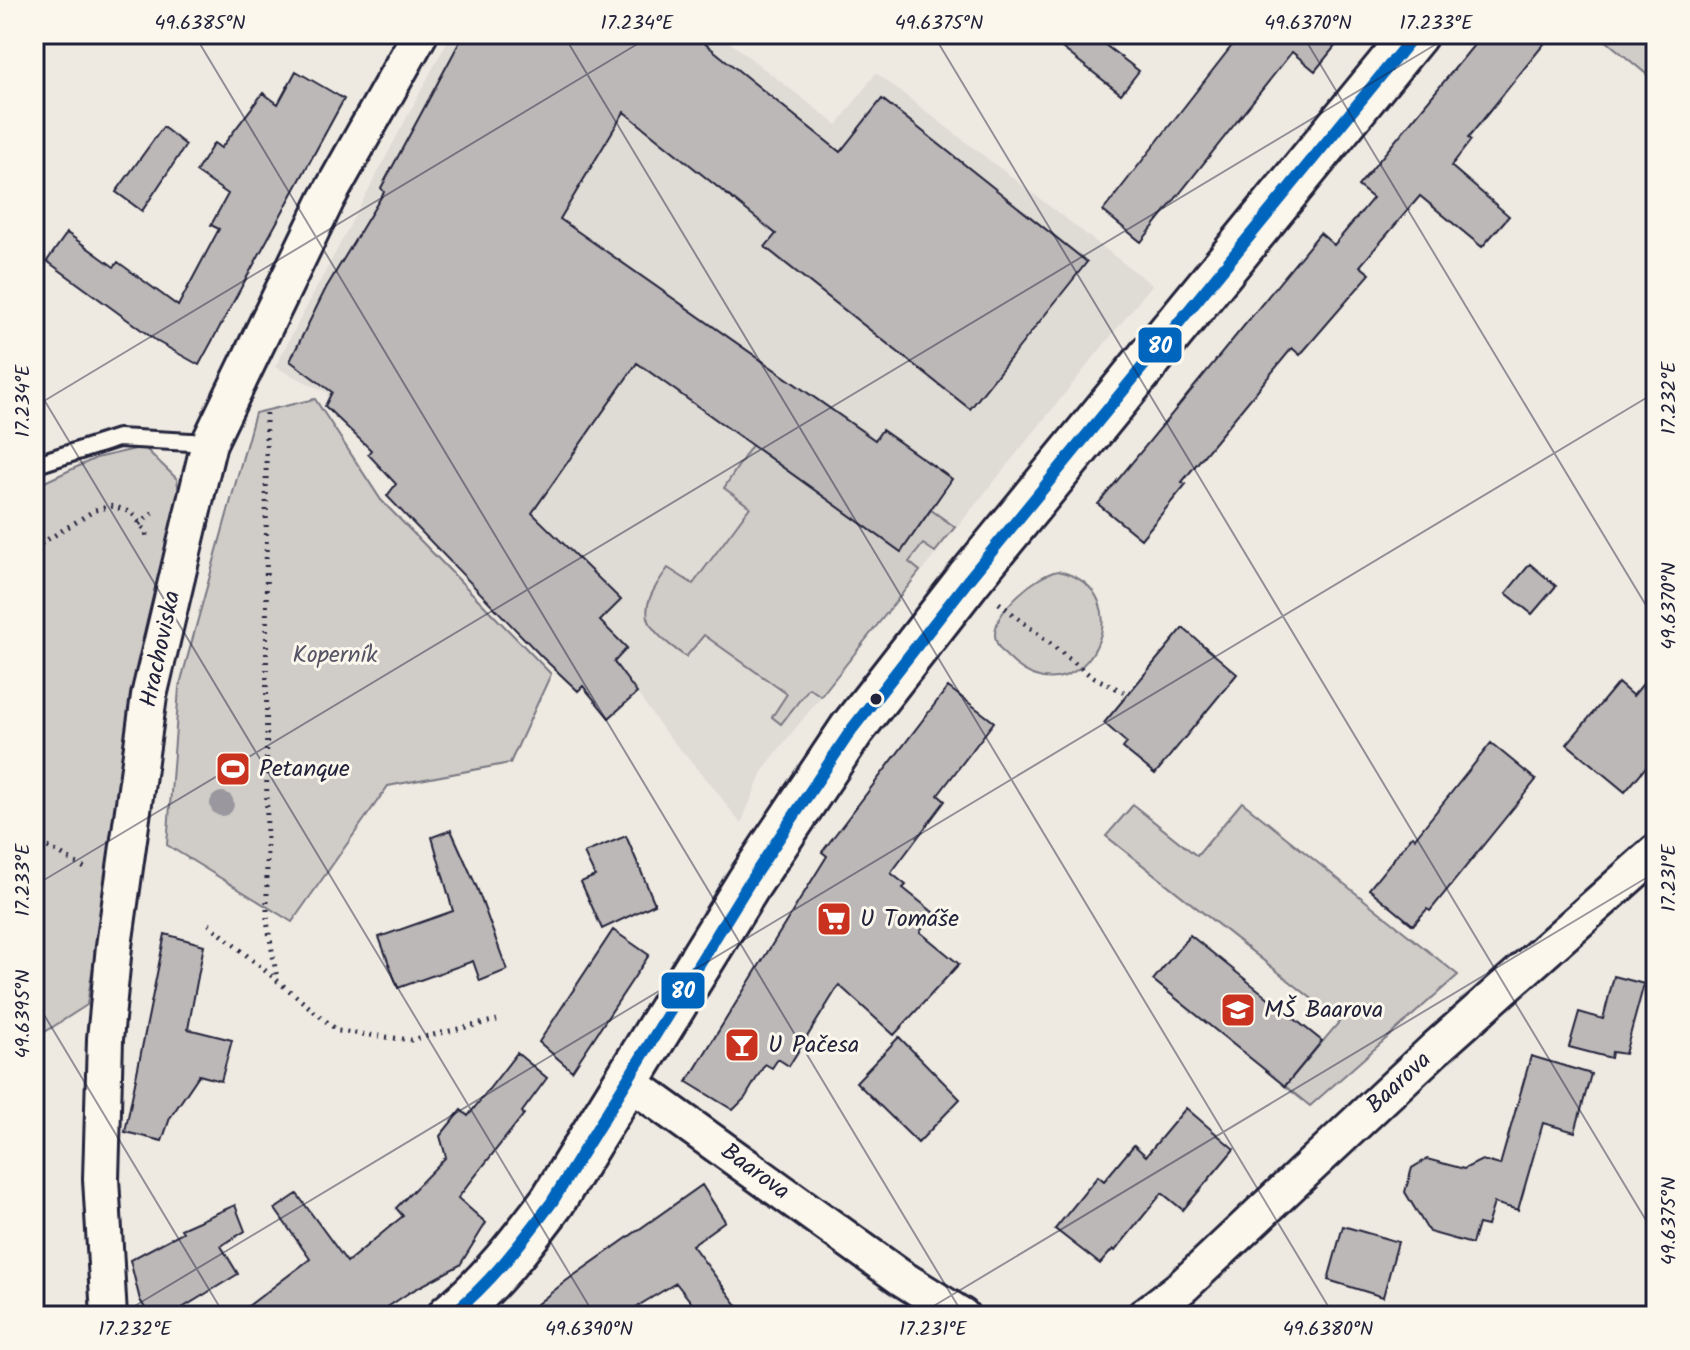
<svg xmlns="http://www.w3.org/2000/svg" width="1690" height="1350" viewBox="0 0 1690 1350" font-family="Kalam,sans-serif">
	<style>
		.built { fill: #dfdbd5 }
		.green { fill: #d0cdc9; stroke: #797882; stroke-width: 2 }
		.building { fill: #bcb8b8; stroke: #22223b; stroke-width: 2 }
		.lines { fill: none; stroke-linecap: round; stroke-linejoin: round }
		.lane-casing { stroke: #22223b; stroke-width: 22 }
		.street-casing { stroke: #22223b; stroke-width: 40 }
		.secondary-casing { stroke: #22223b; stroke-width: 50 }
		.path { stroke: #22223b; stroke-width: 5; stroke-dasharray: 2 6; stroke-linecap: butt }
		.lane { stroke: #fbf7ec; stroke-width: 16 }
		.street { stroke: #fbf7ec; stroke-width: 34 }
		.secondary { stroke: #fbf7ec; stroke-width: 44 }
		.bus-1-casing { stroke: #fbf7ec; stroke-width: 18 }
		.bus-1 { stroke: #0065bd; stroke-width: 12 }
		.tree { fill: #9a989e }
		.ticks { fill: none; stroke: #22223b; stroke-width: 2; stroke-opacity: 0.45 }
		.bus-dot { fill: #22223b; stroke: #fbf7ec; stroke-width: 3 }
		.labels { text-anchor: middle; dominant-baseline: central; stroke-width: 6; stroke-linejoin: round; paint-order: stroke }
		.street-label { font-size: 24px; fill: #22223b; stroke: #fbf7ec }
		.park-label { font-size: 24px; fill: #565566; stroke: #fbf7ec }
		.poi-label { font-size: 24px; fill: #22223b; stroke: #fbf7ec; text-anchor: start }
		.line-badge { stroke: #fbf7ec; stroke-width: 3 }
		.badge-label { font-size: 22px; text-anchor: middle; font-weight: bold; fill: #fff }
		.neatline { fill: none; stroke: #22223b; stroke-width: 3 }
		.ticks-label { font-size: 20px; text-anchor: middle; fill: #22223b }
	</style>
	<rect width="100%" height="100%" fill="#eeeae2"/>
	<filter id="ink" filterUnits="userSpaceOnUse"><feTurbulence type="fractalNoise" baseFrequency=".0125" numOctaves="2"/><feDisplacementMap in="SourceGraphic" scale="16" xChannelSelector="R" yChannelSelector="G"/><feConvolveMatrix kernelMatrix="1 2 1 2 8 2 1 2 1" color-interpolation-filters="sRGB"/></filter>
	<g filter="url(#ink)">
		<path class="built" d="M451,34H719L837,125L876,73L1152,285L778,750L762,772L741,824L711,784L665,732L637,693L609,718L583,686L541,656L387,496L396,483L367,454L371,450L325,406L328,393L275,367Z"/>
		<path class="green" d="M1598,34H1656V82Z
			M315,399L381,500L551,674L510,763L388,786L292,922L167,845L179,688L255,413Z
			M752,445L901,551L931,510L955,527L935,552L923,544L909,562L920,571L821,696L809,688L781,724L772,717L787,694L704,635L686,657C643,626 634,614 668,568L693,584L750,507L724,488Z
			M144,447L177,479L182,511L107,875L87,1005L34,1039V487L96,458Z
			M1058,571C1149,592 1083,721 1015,664C1006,656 995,647 995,634C996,609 1036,575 1058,571Z
			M1242,802L1458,975L1310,1106L1285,1086L1340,1021L1106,836L1133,805L1197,856Z"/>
		<path class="building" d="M464,34H693L840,152L882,99L1087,262L970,409L765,247L776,234L624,112L560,219L875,440L882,430L952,479L901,552L637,363L532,513L621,600L600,621L627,648L614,662L637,693L609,718L583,686L578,691L541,656L387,496L396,484L368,454L371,450L325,406L332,392L290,361L326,288L384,192L381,188Z
			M1044,34H1091L1139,71L1121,94Z
			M1241,34H1345L1315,71L1292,52L1141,242L1103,211Z
			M1483,34H1552L1468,138L1471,140L1451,166L1509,216L1482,247L1420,196L1360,266L1370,274L1300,355L1292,348L1182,482L1186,484L1141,539L1098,504L1320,233L1334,245L1373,198L1358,186Z
			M296,71L344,99L199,365L158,342L47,261L67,233L114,267L118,262L178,306L219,229L211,225L228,194L196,172L214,143L221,148L263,93L278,104Z
			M163,127L186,145L142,211L116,192Z
			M1530,564L1556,586L1532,614L1506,593Z
			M1183,628L1237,674L1155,774L1123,748L1127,743L1104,723Z
			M1656,668V755L1625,792L1567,744L1618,683L1633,696Z
			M948,687L994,722L938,795L945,801L891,873L906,885L903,888L934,913L920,932L959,964L894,1035L839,985L789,1066L778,1059L772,1068L765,1064L745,1098L733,1110L687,1082L827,856L822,852Z
			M1491,743L1536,780L1430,911L1427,909L1413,925L1369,889L1412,836L1415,838Z
			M451,830L477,888L507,970L480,981L473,961L398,988L379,937L453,911L432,837Z
			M626,836L655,904L602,929L581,882L595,876L584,853Z
			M613,930L649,955L572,1071L539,1042Z
			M165,934L204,945L188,1029L232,1040L221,1081L199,1075L170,1118L162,1141L125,1132Z
			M1190,935L1322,1041L1285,1086L1153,980Z
			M1614,976L1644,984L1625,1054L1612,1052L1611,1058L1569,1047L1579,1012L1603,1019Z
			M899,1037L960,1099L918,1143L856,1082Z
			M517,1053L547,1078L522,1112L524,1114L458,1198L486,1223L460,1265L410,1292L374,1316H235L310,1259L275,1209L297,1194L347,1262L403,1216L396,1208L446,1157L440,1136L461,1110L468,1116Z
			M1531,1056L1591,1074L1575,1132L1543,1123L1518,1210L1494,1203L1487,1226L1478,1224L1472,1244L1429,1232L1405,1192L1412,1168L1427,1159L1464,1169L1482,1160L1500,1165Z
			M1186,1108L1234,1149L1183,1210L1162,1193L1115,1251L1113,1249L1100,1264L1055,1229L1098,1176L1104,1181L1134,1145L1146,1156Z
			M702,1185L725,1221L692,1245L745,1316H702L676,1283L621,1316H522L566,1281Z
			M235,1205L245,1231L221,1246L238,1274L169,1316H150L140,1300L130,1260L183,1232L181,1229Z
			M1343,1226L1398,1242L1383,1297L1328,1280Z"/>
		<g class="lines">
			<defs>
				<path id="lane" d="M34,465L118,438L209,443"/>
				<path id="street" d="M628,1081L900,1277L962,1316
					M109,1316L101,1179L105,1039L114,946L149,696L201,476L209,443L327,199L420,34
					M1144,1316L1183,1286L1436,1048L1656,852"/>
				<path id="secondary" d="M450,1316C491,1283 521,1243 552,1202L749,883L852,729L969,579L1415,34"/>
			</defs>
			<use href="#lane" class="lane-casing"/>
			<use href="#street" class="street-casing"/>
			<use href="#secondary" class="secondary-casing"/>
			<path class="path" d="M266,413L267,921L277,979
				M139,524L154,512
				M34,548L95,510L113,506L132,513L146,531L147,538
				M999,603L1091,676L1128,694
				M34,839L88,870
				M209,924L338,1031L411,1040L497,1020"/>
			<use href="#lane" class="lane"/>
			<use href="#street" class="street"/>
			<use href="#secondary" class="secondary"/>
			<defs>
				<path id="bus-1" d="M450,1316C491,1283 521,1243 552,1202L749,883L852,729L969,579L1415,34"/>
			</defs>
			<use href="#bus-1" class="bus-1-casing"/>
			<use href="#bus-1" class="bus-1"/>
		</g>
		<circle class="tree" cx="222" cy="804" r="12"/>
	</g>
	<path class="ticks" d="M194,34L964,1316M563,34L1334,1316M933,34L1656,1237M1302,34L1656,622M34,383L595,1316M34,407L654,34M34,886L1453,34M34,998L225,1316M118,1316L1656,392M917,1316L1656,872"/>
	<defs>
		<symbol id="stadium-square" viewBox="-11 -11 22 22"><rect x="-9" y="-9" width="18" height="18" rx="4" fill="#c8321e" stroke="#fbf7ec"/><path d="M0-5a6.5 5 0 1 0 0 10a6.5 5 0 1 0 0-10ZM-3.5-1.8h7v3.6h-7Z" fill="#fff"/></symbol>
		<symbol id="supermarket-square" viewBox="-11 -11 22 22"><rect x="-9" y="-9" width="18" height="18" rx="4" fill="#c8321e" stroke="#fbf7ec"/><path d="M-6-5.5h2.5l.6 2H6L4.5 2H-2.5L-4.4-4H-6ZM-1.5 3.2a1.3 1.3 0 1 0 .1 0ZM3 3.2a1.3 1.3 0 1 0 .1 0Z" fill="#fff"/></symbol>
		<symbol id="school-square" viewBox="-11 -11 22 22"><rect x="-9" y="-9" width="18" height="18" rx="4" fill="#c8321e" stroke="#fbf7ec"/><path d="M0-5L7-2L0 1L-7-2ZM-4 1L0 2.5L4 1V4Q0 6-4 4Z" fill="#fff"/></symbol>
		<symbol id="bar-square" viewBox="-11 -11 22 22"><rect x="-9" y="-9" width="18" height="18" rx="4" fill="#c8321e" stroke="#fbf7ec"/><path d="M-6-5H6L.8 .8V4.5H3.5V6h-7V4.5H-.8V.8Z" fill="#fff"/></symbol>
	</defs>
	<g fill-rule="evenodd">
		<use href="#stadium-square" x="213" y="749" width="40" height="40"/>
		<use href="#supermarket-square" x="814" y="899" width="40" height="40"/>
		<use href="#school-square" x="1218" y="990" width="40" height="40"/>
		<use href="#bar-square" x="722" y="1025" width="40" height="40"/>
	</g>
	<circle class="bus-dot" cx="876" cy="699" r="7"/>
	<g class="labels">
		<g class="street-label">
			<text transform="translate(161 649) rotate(-78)">Hrachoviska</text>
			<text transform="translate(1399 1083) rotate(-43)">Baarova</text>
			<text transform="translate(755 1172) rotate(36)">Baarova</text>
		</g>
		<g class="park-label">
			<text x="335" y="655">Koperník</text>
		</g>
		<g class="poi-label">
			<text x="259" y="769">Petanque</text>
			<text x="860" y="919">U Tomáše</text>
			<text x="1264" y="1010">MŠ Baarova</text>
			<text x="768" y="1045">U Pačesa</text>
		</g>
	</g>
	<g class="line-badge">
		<rect x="1137" y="326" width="46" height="38" rx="8" fill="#0065bd"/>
		<rect x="660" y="971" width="46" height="39" rx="8" fill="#0065bd"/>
	</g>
	<g class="badge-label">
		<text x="1160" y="353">80</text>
		<text x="683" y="998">80</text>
	</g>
	<rect width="1690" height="1350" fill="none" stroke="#fbf7ec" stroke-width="88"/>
	<rect x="44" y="44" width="1602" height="1262" class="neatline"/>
	<g class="ticks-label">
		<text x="200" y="29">49.6385°N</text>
		<text x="637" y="29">17.234°E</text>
		<text x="939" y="29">49.6375°N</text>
		<text x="1308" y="29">49.6370°N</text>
		<text x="1436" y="29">17.233°E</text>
		<text transform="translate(1668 398) rotate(-90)" y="7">17.232°E</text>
		<text transform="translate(22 401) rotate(-90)" y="7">17.234°E</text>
		<text transform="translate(1668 606) rotate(-90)" y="7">49.6370°N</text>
		<text transform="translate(1668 878) rotate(-90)" y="7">17.231°E</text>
		<text transform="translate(22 880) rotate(-90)" y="7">17.233°E</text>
		<text transform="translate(22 1014) rotate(-90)" y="7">49.6395°N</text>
		<text transform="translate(1668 1221) rotate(-90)" y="7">49.6375°N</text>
		<text x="135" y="1335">17.232°E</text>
		<text x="589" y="1335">49.6390°N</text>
		<text x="933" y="1335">17.231°E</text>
		<text x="1328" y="1335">49.6380°N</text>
	</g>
</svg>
